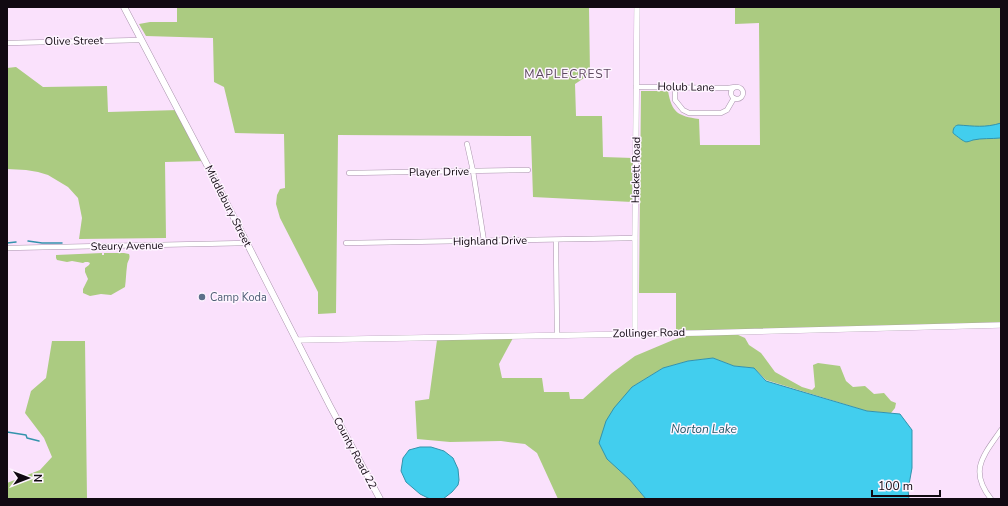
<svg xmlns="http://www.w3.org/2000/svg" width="1008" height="506" viewBox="0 0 1008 506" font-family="'Nunito Sans',sans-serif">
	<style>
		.green { fill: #abcb81 }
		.water { fill: #42ceee; stroke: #3393ac }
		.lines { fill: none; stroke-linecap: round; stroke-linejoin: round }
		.stream { stroke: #3393ac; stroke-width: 1.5 }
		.minor-casing { stroke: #aa94ad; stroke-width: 5.5 }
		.tertiary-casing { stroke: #aa94ad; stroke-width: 6 }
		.secondary-casing { stroke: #aa94ad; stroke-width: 7 }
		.minor { stroke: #fff; stroke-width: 4.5 }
		.tertiary { stroke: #fff; stroke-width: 5.5 }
		.secondary { stroke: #fff; stroke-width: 6 }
		.service-dot { fill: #5c6f8a; stroke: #fef4ff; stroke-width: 1.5 }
		.labels { text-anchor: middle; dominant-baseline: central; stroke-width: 3; stroke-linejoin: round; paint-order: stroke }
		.street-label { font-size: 11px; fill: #110912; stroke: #fef4ff }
		.service-label { font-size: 11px; fill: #4e5e75; stroke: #fef4ff; text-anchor: start }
		.neighbourhood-label { font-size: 12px; letter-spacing: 1px; fill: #5d4960; stroke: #fef4ff }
		.water-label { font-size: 12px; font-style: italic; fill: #255c6a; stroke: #fef4ff }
	</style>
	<rect width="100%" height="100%" fill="#fae1fc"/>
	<path class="green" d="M177,7H589L590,74L575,84L576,116H602L603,157L633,158L632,202L533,197L531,136L338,135L336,313L318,314V292L280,218L276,204L277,195L280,189L285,188L284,134L235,133L224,87L214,82L213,38L146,36L139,24L150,22H177Z
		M735,7H1001V325L724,332L676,330V293H639L641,91H668C672,113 678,116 699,119L700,145H760L759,23L735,24Z
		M16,67L43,87L107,86L108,112L179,110L205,161L165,162L166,238L79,239L82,218L78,198L68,187L48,175L38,172L26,170L7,169V68Z
		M102,253V255H104V253H124L129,254C131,259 127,261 127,266C126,273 126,280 125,287L111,295L101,294L90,296L83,293V289L88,279L85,272V268L89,265L90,263L88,262H85L83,263L72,261L67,262L57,260L56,258V255Z
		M736,334L745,338L749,345L761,353L775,372L802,387L812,390L815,387L813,365L818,363L840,366L846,381L853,387L865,386L874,394L884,393L891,401L896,403L895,408L891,413L867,411L766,380L754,368L734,366L713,358L688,361L663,368L632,387L630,480L646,499H558L537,453L525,444L501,441L450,442L417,439L415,401L429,399L437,340L513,338L499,364L502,378H542L544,392H569L570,399H583L612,373L635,356L673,340L689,335Z
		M52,341H85L87,499H7V483L40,470L52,457L44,438L25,413L31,391L46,378Z"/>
	<path class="water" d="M1001,123V137L1000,138C991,139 982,138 973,140C970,141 966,143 964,141C963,141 954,134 953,133C953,129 954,126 958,125C974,126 985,128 1001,123Z
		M713,358L734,366L754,368L766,381L867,411L900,414L912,430V468L908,490L909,499H646L630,480L607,459L599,443L606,421L614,408L632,387L663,368L688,361Z
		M420,447H431L444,451L453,458L458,469L459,480L458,485L452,492L443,499H430L420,494L406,482L401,471L403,458L409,450Z"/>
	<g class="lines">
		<path class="stream" d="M28,241L42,243H62
			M7,243L16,242
			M7,432L26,435L27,438L39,441"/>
		<defs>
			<path id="minor" d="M7,43L141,40
				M731 93a6 6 0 1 1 12 0a6 6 0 1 1-12 0Z
				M636,87L728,88L735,87
				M675,87V100L683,110L689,113H721L727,110L734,98
				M467,144L473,171L484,241
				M349,173L528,170
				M556,240L557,335
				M346,243L635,238
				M7,248L247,243
				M991,499C968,470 984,455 1001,430"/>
			<path id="tertiary" d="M635,333V238L637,7
				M297,340L699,333L1001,325"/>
			<path id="secondary" d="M124,7L205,161L330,406L380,499"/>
		</defs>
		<use href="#minor" class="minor-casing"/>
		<use href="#tertiary" class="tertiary-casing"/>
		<use href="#secondary" class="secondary-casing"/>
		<use href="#minor" class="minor"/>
		<use href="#tertiary" class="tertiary"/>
		<use href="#secondary" class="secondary"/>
	</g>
	<circle class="service-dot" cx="202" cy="297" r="4"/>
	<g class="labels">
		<g class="street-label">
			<text transform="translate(74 41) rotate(-1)">Olive Street</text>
			<text transform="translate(686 87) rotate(1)">Holub Lane</text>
			<text transform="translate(636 170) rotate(-89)">Hackett Road</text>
			<text transform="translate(439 172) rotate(-1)">Player Drive</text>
			<text transform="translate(228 206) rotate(63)">Middlebury Street</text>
			<text transform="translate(490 241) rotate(-1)">Highland Drive</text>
			<text transform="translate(127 246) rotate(-1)">Steury Avenue</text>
			<text transform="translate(649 333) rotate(-1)">Zollinger Road</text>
			<text transform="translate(355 453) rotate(62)">County Road 22</text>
		</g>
		<g class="service-label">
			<text x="210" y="297">Camp Koda</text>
		</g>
		<g class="neighbourhood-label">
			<text x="568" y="74">MAPLECREST</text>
		</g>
		<g class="water-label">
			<text x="704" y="429">Norton Lake</text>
		</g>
	</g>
	<rect width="1008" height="506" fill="none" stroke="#110912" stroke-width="16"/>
	<g transform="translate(28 478) rotate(90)" stroke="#fef4ff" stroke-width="3" paint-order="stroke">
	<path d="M0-3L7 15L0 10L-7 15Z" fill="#110912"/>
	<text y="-6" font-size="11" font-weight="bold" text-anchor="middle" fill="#110912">N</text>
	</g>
	<path d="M872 490v6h68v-6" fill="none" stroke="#110912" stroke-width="2"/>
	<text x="878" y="490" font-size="12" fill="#110912" stroke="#fef4ff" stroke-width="3" paint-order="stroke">100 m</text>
</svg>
